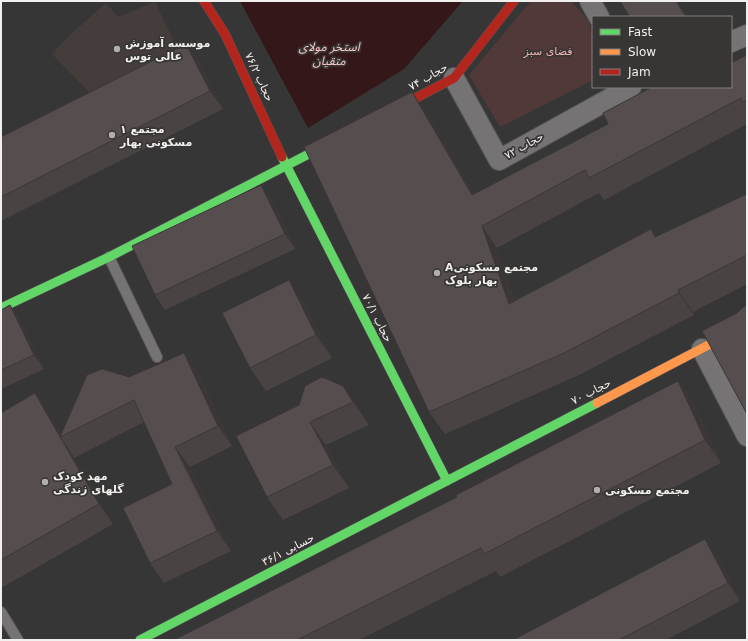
<svg xmlns="http://www.w3.org/2000/svg" width="748" height="641" viewBox="0 0 748 641" font-family="'DejaVu Sans','Noto Sans Arabic',sans-serif">
	<style>
		.built { fill: #453d3c }
		.green { fill: #523939 }
		.water { fill: #341819 }
		.lines { fill: none; stroke-linecap: round; stroke-linejoin: round }
		.lane-casing { stroke: #565555; stroke-width: 12 }
		.street-casing { stroke: #565555; stroke-width: 22 }
		.fast-casing { stroke: #565555; stroke-width: 10 }
		.slow-casing { stroke: #565555; stroke-width: 10 }
		.jam-casing { stroke: #565555; stroke-width: 10 }
		.lane { stroke: #757373; stroke-width: 10 }
		.street { stroke: #757373; stroke-width: 20 }
		.fast { stroke: #63d668; stroke-width: 9 }
		.slow { stroke: #ff974d; stroke-width: 9 }
		.jam { stroke: #b3261e; stroke-width: 9 }
		.wall { fill: #4a4343 }
		.shaded-wall { fill: #3c3737 }
		.building { fill: #564e4e; stroke: #3c3737 }
		.poi-dot { fill: #b1aeae; stroke: #383535; stroke-width: 1.5 }
		.labels { text-anchor: middle; dominant-baseline: central; stroke-width: 3.5; stroke-linejoin: round; paint-order: stroke }
		.poi-label { font-size: 11px; font-weight: bold; fill: #f2efef; stroke: #383535; text-anchor: start }
		.park-label { font-size: 11px; fill: #f5b2b0; stroke: #383535 }
		.street-label { font-size: 11px; fill: #f2efef; stroke: #383535 }
		.water-label { font-size: 12px; font-style: italic; fill: #fec7c6; stroke: #383535 }
	</style>
	<rect width="100%" height="100%" fill="#373636"/>
	<path class="built" d="M155,2L182,58L96,99L52,54L71,34L106,3L118,17Z"/>
	<path class="green" d="M531,1H571L587,19L593,33V80L500,127L469,75Z"/>
	<path class="water" d="M240,1H463L404,69L308,128Z"/>
	<g class="lines">
		<defs>
			<path id="lane" d="M109,257L157,357
				M1,612L18,640"/>
			<path id="street" d="M590,1L599,17
				M731,42L747,35
				M454,78L499,160L631,87
				M702,349L747,436"/>
			<path id="fast" d="M282,157L447,481
				M1,308L109,257L334,141
				M140,640L597,403"/>
			<path id="slow" d="M597,403L747,325"/>
			<path id="jam" d="M204,1L225,34L282,157
				M389,112L454,78L514,1"/>
		</defs>
		<use href="#lane" class="lane-casing"/>
		<use href="#street" class="street-casing"/>
		<use href="#fast" class="fast-casing"/>
		<use href="#slow" class="slow-casing"/>
		<use href="#jam" class="jam-casing"/>
		<use href="#lane" class="lane"/>
		<use href="#street" class="street"/>
		<use href="#fast" class="fast"/>
		<use href="#slow" class="slow"/>
		<use href="#jam" class="jam"/>
	</g>
	<path class="wall" d="M186,44L199,62L223,109L1,221V137Z
		M747,55V124L604,200L599,193L497,248L515,300L651,229L656,237L747,194V284L693,312L694,315L579,375L445,434L429,412L427,114L474,194L731,87Z
		M261,185L272,199L295,249L165,310L155,295Z
		M305,303L332,358L266,391L250,368Z
		M10,305L20,320L44,369L1,389V310Z
		M198,373L232,446L190,467L231,551L164,583L150,563L172,484L144,422L74,458L113,524L1,588V413L35,393L49,413L61,435L129,377Z
		M678,381L694,404L721,463L500,577L496,571L359,640H174L457,497Z
		M343,386L359,409L369,425L326,445L349,488L283,520L267,497L299,405Z
		M718,557L740,601L666,640H513Z"/>
	<path class="shaded-wall" d="M676,1H678L688,17H686Z
		M186,44L199,62L223,109L210,91Z
		M412,92L427,114L488,217L472,195Z
		M261,185L272,199L295,249L285,234Z
		M482,226L497,248L524,325L509,304Z
		M289,280L305,303L332,358L316,335Z
		M678,290L693,312L694,315L679,293Z
		M10,305L20,320L44,369L34,355Z
		M184,353L198,373L232,446L218,426Z
		M678,381L694,404L721,463L705,440Z
		M343,386L359,409L369,425L353,402Z
		M35,393L49,413L62,436L60,437Z
		M310,422L326,445L349,488L333,465Z
		M60,437L74,457L113,524L99,504Z
		M175,447L190,467L231,551L217,531Z
		M705,539L718,557L740,601L728,583Z"/>
	<path class="building" d="M620,1H676L686,17H630Z
		M186,44L210,91L1,197V137Z
		M747,55V100L743,102L741,98L589,178L585,170L482,226L509,304L651,229L655,237L747,194V255L678,290L679,293L564,353L429,412L304,147L412,92L472,195L608,124L603,113L652,87H731V63Z
		M261,185L285,234L155,295L132,246Z
		M289,280L316,335L250,368L222,313Z
		M10,305L34,355L1,370V310Z
		M747,305V414L702,331L737,313L742,308Z
		M184,353L218,426L175,447L217,531L150,563L123,508L172,484L134,400L60,437L99,504L1,560V413L35,393L60,437L87,375L102,369L129,377Z
		M322,377L343,386L353,402L310,422L333,465L267,497L236,436L299,405L305,386Z
		M678,381L705,440L484,554L481,548L297,640H174L457,497L456,495Z
		M705,539L728,583L619,640H513Z"/>
	<g class="poi-dot">
		<circle cx="117" cy="49" r="4"/>
		<circle cx="112" cy="135" r="4"/>
		<circle cx="437" cy="273" r="4"/>
		<circle cx="45" cy="482" r="4"/>
		<circle cx="597" cy="490" r="4"/>
	</g>
	<g class="labels">
		<g class="poi-label">
			<text x="125" y="43">موسسه آموزش<tspan x="125" dy="13">عالی توس</tspan></text>
			<text x="120" y="129">۱ مجتمع<tspan x="120" dy="13">مسکونی بهار</tspan></text>
			<text x="445" y="267">Aمجتمع مسکونی<tspan x="445" dy="13">بهار بلوک</tspan></text>
			<text x="53" y="476">مهد کودک<tspan x="53" dy="13">گلهای زندگی</tspan></text>
			<text x="605" y="490">مجتمع مسکونی</text>
		</g>
		<g class="park-label">
			<text x="548" y="51">فضای سبز</text>
		</g>
		<g class="street-label">
			<text transform="translate(259 77) rotate(65)">حجاب ۷۶/۲</text>
			<text transform="translate(428 77) rotate(-30)">حجاب ۷۴</text>
			<text transform="translate(524 146) rotate(-29)">حجاب ۷۲</text>
			<text transform="translate(377 318) rotate(63)">حجاب ۷۰/۱</text>
			<text transform="translate(591 392) rotate(-27)">حجاب ۷۰</text>
			<text transform="translate(288 550) rotate(-27)">حسابی ۳۶/۱</text>
		</g>
		<g class="water-label">
			<text x="329" y="47">استخر مولای<tspan x="329" dy="14">متقیان</tspan></text>
		</g>
	</g>
	<rect width="748" height="641" fill="none" stroke="#f2efef" stroke-width="4"/>
	<rect x="592" y="16" width="140" height="72" fill="#383535" stroke="#827f7f"/>
	<rect x="600" y="29" width="20" height="6" fill="#63d668" stroke="#827f7f"/>
	<text x="628" y="36" font-size="12" fill="#f2efef">Fast</text>
	<rect x="600" y="49" width="20" height="6" fill="#ff974d" stroke="#827f7f"/>
	<text x="628" y="56" font-size="12" fill="#f2efef">Slow</text>
	<rect x="600" y="69" width="20" height="6" fill="#b3261e" stroke="#827f7f"/>
	<text x="628" y="76" font-size="12" fill="#f2efef">Jam</text>
</svg>
